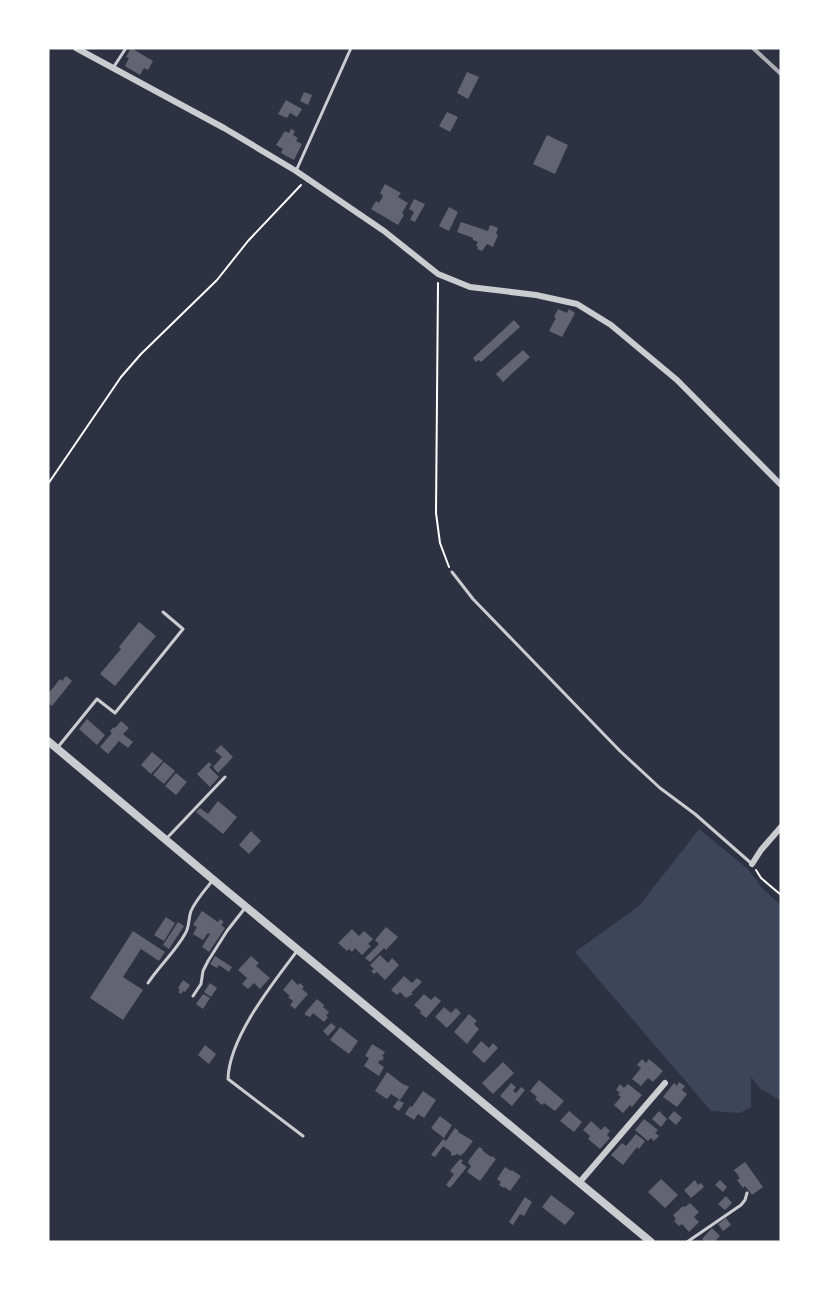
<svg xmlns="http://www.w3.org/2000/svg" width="829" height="1290" viewBox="0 0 829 1290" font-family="'Titillium Web',sans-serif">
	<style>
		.green { fill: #3c4559 }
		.building { fill: #626471 }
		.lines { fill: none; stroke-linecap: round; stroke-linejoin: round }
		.path { stroke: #fff; stroke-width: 2 }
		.service { stroke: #caccd0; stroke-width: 3 }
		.minor { stroke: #caccd0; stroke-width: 6 }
		.tertiary { stroke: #caccd0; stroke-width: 8 }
		.rail { stroke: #abadb3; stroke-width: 4 }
	</style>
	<rect width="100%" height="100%" fill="#2d3142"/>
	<path class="green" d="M699,829L748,869L763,889L781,905V1101L761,1089L751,1077V1107L740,1113L711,1111L575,952L639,906Z"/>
	<path class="building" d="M131,48L153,61L148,70L144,68L140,75L125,66L129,58L126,57Z
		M467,72L479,77L468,99L457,93Z
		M304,92L312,95L308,105L300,101Z
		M286,100L302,109L297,117L290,113L287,118L278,114Z
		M447,112L458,117L450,132L439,126Z
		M291,129L295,131L293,135L298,138L296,141L302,144L294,160L281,153L283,149L276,145L285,131L289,133Z
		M547,135L568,145L555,174L533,164Z
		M385,184L401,193L398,197L408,203L402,213L404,215L398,225L371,209L376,201L379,203L383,196L380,193Z
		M414,199L425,204L415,222L410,220L414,212L409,209Z
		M449,207L458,212L449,231L439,226Z
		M461,222L488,231L490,225L498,228L496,234L498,235L493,247L487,244L482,251L477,249L478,247L476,246L478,242L473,240V238L457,232Z
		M558,309L567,313L569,309L575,313L562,337L549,331L556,318L554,317Z
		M514,320L520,327L481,362L479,360L476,362L473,358Z
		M523,350L530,357L503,382L496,374Z
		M139,622L156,636L115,686L100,674L121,649L119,647Z
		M66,676L72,681L52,706L48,703V694L60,679L62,681Z
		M87,719L105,735L97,745L79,729Z
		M121,721L129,728L123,734L133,742L128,748L119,741L108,754L100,747L112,733L110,731L114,727L115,728Z
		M221,745L233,757L218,773L213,767L222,757L215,751Z
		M152,752L163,761L151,774L141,765Z
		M164,762L175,771L164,784L153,775Z
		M209,762L212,765L209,767L219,777L210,787L197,774Z
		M176,773L187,782L176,795L165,786Z
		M218,801L237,817L223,834L196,812L200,808L208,814Z
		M251,831L261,841L249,854L239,845Z
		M202,911L218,922L220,919L224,922L221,925L225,928L209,952L202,947L210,934L208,933L203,940L193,934L197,927L193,925Z
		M166,917L175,923L164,941L154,935Z
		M178,922L184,926L169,949L163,945Z
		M386,927L398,937L386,950L384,948L370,962L365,958L379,944L375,940Z
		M352,929L359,936L364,931L373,939L368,944L371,946L362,955L355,948L352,952L349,949L347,951L338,943Z
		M133,931L165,952L159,961L141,949L123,977L143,990L123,1020L90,998Z
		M380,955L388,963L392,958L399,965L385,980L377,972L374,974L371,971L374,969L370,965Z
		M215,956L232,967L229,972L219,965L217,968L210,964Z
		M251,956L259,963L256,966L270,978L260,989L254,983L248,989L242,984L247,978L238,970Z
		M404,976L412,983L417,978L422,982L411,993L413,994L406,998L400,992L397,995L391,990Z
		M292,979L298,985L300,983L304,987L302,989L308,994L295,1009L290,1005L293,1001L288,997L290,996L283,990Z
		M183,980L190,985L185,992L183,991L181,994L178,992L180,990L178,988Z
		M210,983L217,988L211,997L204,992Z
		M203,994L210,998L203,1009L196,1004Z
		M424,994L431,1000L435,996L441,1001L426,1018L420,1013L421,1011L414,1005Z
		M317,999L324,1005L323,1007L329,1012L326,1016L328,1017L324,1022L313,1013L310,1017L305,1015V1013Z
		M444,1007L451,1013L456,1008L461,1013L447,1028L435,1017Z
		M469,1014L477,1021L474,1024L479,1029L467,1044L454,1032Z
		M331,1023L336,1027L328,1036L323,1031Z
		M340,1027L358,1041L349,1054L330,1040Z
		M481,1041L489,1048L493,1043L498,1048L484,1063L472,1052Z
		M372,1044L385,1052L382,1056L384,1057L382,1061L380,1060L378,1063L384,1067L379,1076L364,1066L369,1058L365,1056Z
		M205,1045L216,1054L209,1064L198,1055Z
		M642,1059L646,1063L649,1059L663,1071L653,1082L648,1078L641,1086L632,1079L641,1068L637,1065Z
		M503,1062L514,1073L493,1094L482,1083Z
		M387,1072L404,1085V1084L409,1087L400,1100L391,1094L387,1099L375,1091Z
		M539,1080L564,1101L555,1111L544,1103L542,1105L535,1099L537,1097L530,1091Z
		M679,1082L685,1086L682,1090L687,1094L677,1107L663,1097L674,1083L677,1086Z
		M511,1083L516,1087L513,1091L516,1093L521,1087L525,1090L512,1106L500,1096Z
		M620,1084L624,1088L628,1084L642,1095L632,1107L630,1105L623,1113L614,1105L621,1097L618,1095L620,1093L616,1090Z
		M423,1091L436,1100L424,1118L418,1114L414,1120L405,1114L410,1106L412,1107Z
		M398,1100L404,1103L399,1111L393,1107Z
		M569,1111L582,1122L574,1132L560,1121Z
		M659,1111L667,1119L661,1127L652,1119Z
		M674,1111L682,1118L676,1125L668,1118Z
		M440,1116L452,1125L444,1138L431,1128Z
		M644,1119L658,1130L655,1133L659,1136L654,1141L651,1138L648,1141L635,1130Z
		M591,1121L601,1130L605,1126L610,1131L607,1135L610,1138L600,1149L588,1139L590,1136L583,1130Z
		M455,1128L459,1131L458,1132L473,1141L463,1154V1153L461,1156L457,1154L453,1156L451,1155V1152L443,1146L435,1157L431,1155L443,1139L446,1141Z
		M636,1134L645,1141L639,1149L637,1147L623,1165L611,1155L622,1143L626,1146Z
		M479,1147L483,1149L482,1150L491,1157L492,1156L496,1159L480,1181L467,1172L471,1166L468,1163L469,1160Z
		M460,1159L463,1161L461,1163L467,1167L450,1188L446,1185L454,1174L450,1171Z
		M745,1162L763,1187L752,1195L745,1186L743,1188L737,1180L740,1178L734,1170Z
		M505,1167L511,1171L512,1170L521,1176L510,1191L505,1187L504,1188L499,1185L501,1182L497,1179Z
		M661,1179L678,1195L665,1208L648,1192Z
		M695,1180L698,1185L701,1183L704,1187L691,1198L684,1190Z
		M720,1180L727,1187L723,1192L715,1185Z
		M551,1195L575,1213L565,1225L542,1207Z
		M726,1196L732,1203L725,1210L718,1204Z
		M525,1197L532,1202L524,1216L520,1214L513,1225L509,1222Z
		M690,1203L699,1212L694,1217L699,1222L689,1232L682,1224L679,1226L674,1221L676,1219L673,1215L683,1206L685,1207Z
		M726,1218L731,1225L723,1231L718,1224Z
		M712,1228L720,1236L714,1242H705L702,1239Z"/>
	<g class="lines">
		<path class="path" d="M438,283L436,513L440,543L449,567
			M48,484L121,377L141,354L217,280L248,241L301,185
			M756,870L761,878L781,895"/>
		<path class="service" d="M113,68L126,48
			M296,171L351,48
			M452,572L473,599L620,751L660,788L695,814L752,864
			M58,747L97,699L115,713L183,629L163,612
			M167,838L225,777
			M297,951C272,984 229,1038 228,1079L303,1136
			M148,983C159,966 175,952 185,934C190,926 188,919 191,911C196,900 205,890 213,880
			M193,996L201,984L203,971L208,961L227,931L245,908
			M687,1242L741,1205L745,1200L747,1193"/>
		<path class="minor" d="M76,48L224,128L296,171L384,231L438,274L470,287L536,295L577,304L611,325L677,380L781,485
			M752,864L761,850L781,827
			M579,1183L665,1083"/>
		<path class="tertiary" d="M48,741L222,887L651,1242"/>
		<path class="rail" d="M753,48L781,74"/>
	</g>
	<rect width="829" height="1290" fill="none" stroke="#ffffff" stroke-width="99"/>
</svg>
